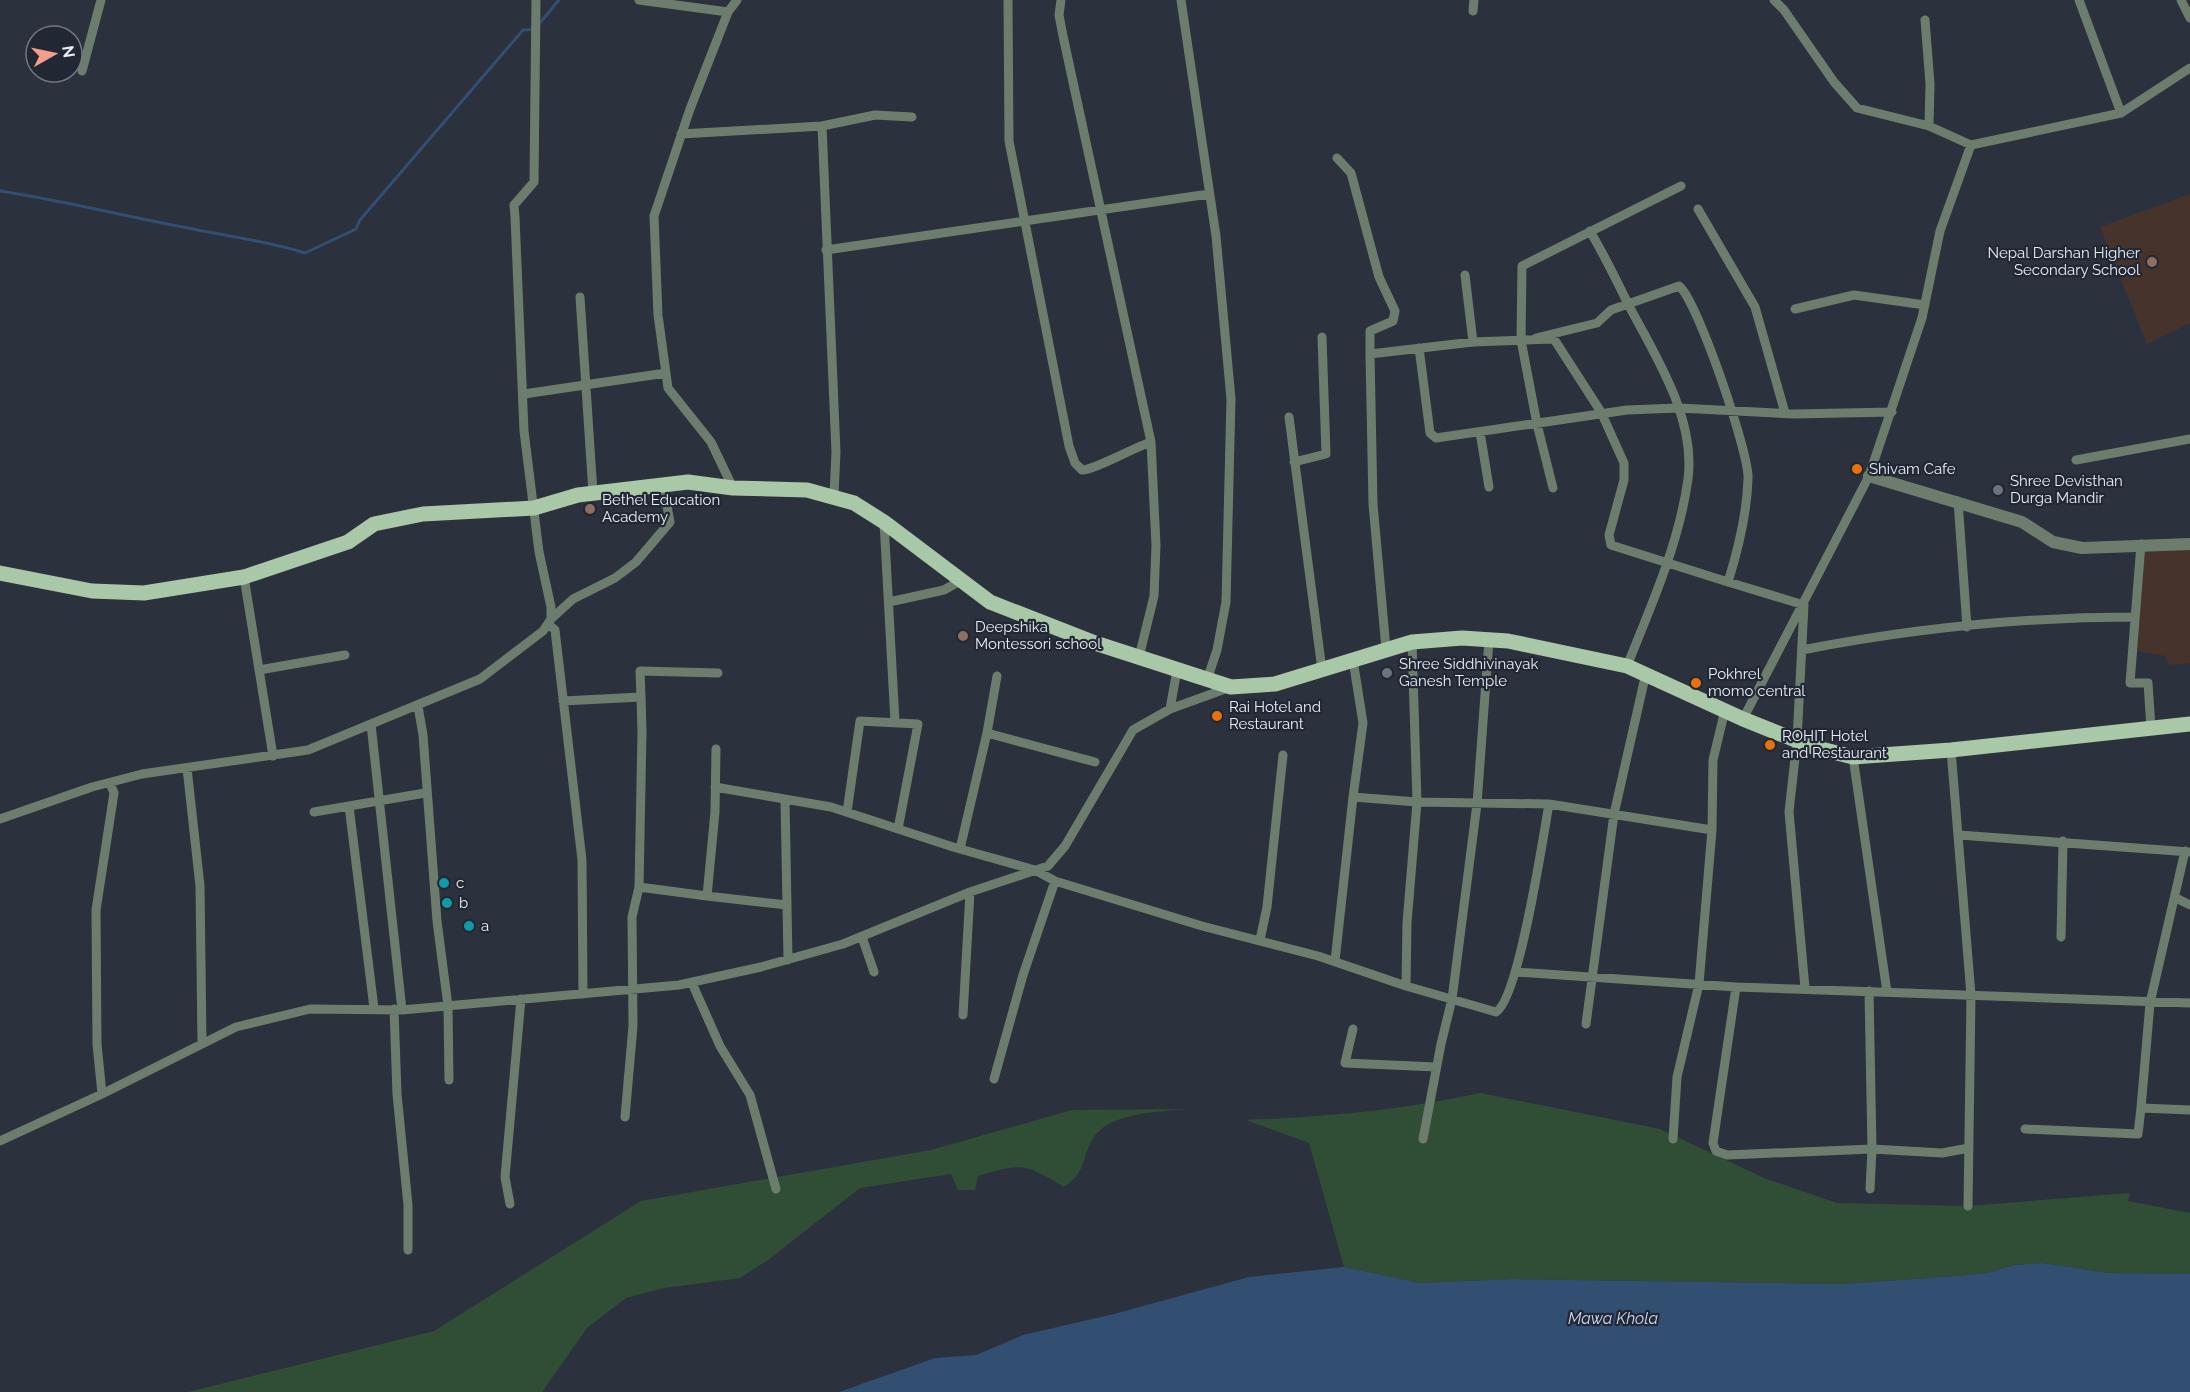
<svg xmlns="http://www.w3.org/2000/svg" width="2190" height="1392" viewBox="0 0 2190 1392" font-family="Raleway,sans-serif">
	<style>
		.education { fill: #46342c }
		.green { fill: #304e35 }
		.water { fill: #324e71 }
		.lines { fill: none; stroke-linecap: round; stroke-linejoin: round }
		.stream { stroke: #324e71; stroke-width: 3 }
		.minor { stroke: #6d7d6d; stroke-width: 9 }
		.tertiary { stroke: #6d7d6d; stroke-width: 12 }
		.primary { stroke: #a8c8a7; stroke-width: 15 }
		.education-dot { fill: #8d6e63; stroke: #222734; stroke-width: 2 }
		.food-dot { fill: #e8710a; stroke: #222734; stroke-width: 2 }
		.worship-dot { fill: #6b7280; stroke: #222734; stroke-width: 2 }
		.culture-dot { fill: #0f9aa8; stroke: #222734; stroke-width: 2 }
		.labels { text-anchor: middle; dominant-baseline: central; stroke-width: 4.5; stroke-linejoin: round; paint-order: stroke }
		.poi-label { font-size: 15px; fill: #e8ecf4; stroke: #222734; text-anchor: start }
		.water-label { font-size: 16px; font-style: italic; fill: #c8dbf3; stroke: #222734 }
	</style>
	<rect width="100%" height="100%" fill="#2c313e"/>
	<path class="education" d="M2190,194V323L2147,344L2100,227Z
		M2190,548V663L2169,665L2165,656L2137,651L2145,550Z"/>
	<path class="green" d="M1480,1093L1660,1129L1764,1178L1837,1203L1968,1206L2130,1193L2128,1201L2190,1213V1274L2109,1273L2043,1263L2014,1265L1987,1273L1955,1276L1842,1284L1512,1279L1419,1283L1344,1267L1309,1143L1246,1120C1325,1117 1403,1110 1480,1093Z
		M1187,1109C1159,1112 1107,1112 1092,1140C1079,1164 1088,1169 1064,1187C1025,1163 1021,1163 978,1176L975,1190H958L951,1174L860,1188L768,1260L740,1278L664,1288L626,1298L587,1328L542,1392H188L434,1331L641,1201L931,1150L1072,1110Z"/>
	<path class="water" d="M2043,1263L2109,1273L2190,1274V1392H839L935,1358L976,1355L1023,1335L1114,1314L1249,1277L1344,1267L1420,1283L1512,1279L1842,1284L1955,1276L1987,1273L2014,1265Z"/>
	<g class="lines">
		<path class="stream" d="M539,24L559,0
			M0,191C65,201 129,217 193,229C231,237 268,241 305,253L356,229L360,220L523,30L534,29"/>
		<path class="minor" d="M639,0L728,12
			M1008,0L1009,141L1069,446L1075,463L1082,470C1094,470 1133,448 1151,442
			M1061,0L1059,15L1063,36L1151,442L1156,545L1154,596L1139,657
			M1181,0L1216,236L1231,399L1226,602L1217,650L1207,680
			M1774,0L1784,10L1834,82L1857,108L1929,126L1971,145
			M2079,0L2121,113
			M2181,0L2190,18
			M1473,11L1474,0
			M1925,20L1930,84L1929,126
			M82,71L101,0
			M822,126L836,452L834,495
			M681,134L822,126L875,115L912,117
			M1337,158L1351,173L1379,277L1395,311L1393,321L1370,331V354
			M1698,209L1755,307L1785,413
			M1590,231C1604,255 1616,279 1628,304C1655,355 1696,418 1688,479C1679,544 1651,606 1627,666
			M826,250L1209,194
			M1465,275L1473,342
			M580,297L593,493
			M1795,309L1854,295L1925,305
			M1536,338L1597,323L1611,310L1679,286C1697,299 1750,455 1748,479C1747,512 1738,550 1728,582L1804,605L1797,740L1789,812L1805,988
			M1419,348L1430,433L1436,438L1627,410L1679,408L1794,414L1892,412
			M524,394L666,373
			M1289,417L1322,670
			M1480,432L1489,487
			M2076,460L2190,439
			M1294,462L1326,454L1322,337
			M733,488L711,442L668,388L658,315L654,216L690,109L728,12L737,0
			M1553,488L1537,424L1521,340L1522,266L1681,186
			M1958,501L1967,627
			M884,522L895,722
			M2141,544L2130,683H2148L2151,728
			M244,577L273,756
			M889,602L944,590L960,581
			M551,619L573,599L615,578L636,562L670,522L663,485
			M548,624L555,630L582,860L583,994
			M1412,642L1417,802L1549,804L1712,830
			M1386,649L1373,504L1370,354L1473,342L1554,339L1601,412L1624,463V480L1609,535L1611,545L1728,582
			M1802,650C1910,629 2024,617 2134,617
			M1353,660L1363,723L1353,797
			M259,670L345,655
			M641,697L640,671L718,673
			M563,701L641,697L642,732L639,887L707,896L715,812L716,749
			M418,706L423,735L437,921L448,1006L449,1080
			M1170,709L1177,670
			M1743,719L1869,476L1922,318L1940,231L1971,145L2121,113L2190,68
			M371,724L402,1010
			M987,733L997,676
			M1951,750L1971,995L1968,1206
			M1853,757L1887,992
			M187,768L200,886L202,1043
			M715,787L831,807L953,847L1035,870L1055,881L1023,975L994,1079
			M785,799L788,960
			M349,806L374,1008
			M314,812L425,793
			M847,812L860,721L918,724L898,829
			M0,819L92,787L142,774L308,750L480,679L543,631L551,619V607L539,552L524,431L515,217L514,205L534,182L536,0
			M1959,835L2190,852
			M960,849L987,733L1095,762
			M2185,851L2150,1003L2141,1108L2190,1110
			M1055,881L1202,926L1318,956L1406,986L1496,1012C1519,999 1543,837 1549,804
			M707,896L787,905
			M2176,898L2190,905
			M862,937L874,972
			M2061,937L2063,841
			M1260,940L1267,907L1283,755
			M1335,961L1353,797L1417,802L1407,923L1406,986
			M1516,972L1736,987L2190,1003
			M692,983L720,1046L750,1095L776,1189
			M1736,987L1713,1143L1716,1151L1727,1155L1872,1149L1870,1189
			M1869,991L1872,1149L1942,1153L1969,1148
			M394,1009L397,1094L408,1205V1250
			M963,1015L970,892
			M1586,1024L1614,814L1646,673
			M1353,1029L1345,1063L1436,1067
			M102,1094L97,1044L96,910L114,793L110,783
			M625,1117L633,1026L632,917L639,887
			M2025,1129L2138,1134L2141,1108
			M1423,1139L1441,1044L1452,999L1477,804L1489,640
			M1673,1139L1677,1077L1699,984L1712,830L1713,760L1725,710
			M0,1141L102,1094L236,1027L310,1009L402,1010L679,985L761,967L843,944L970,892L1048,866L1065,846L1133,730L1170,709L1228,688
			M510,1204L505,1177L521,999"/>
		<path class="tertiary" d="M1869,476L2022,522L2053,542L2082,548L2190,544"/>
		<path class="primary" d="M0,573L92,591L144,593L244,577L348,542L374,524L423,514L534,508L578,495L688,482L733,488L807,490L854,503L884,522L990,602L1095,643L1231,687L1275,684L1412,642L1462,638L1508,641L1627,666L1743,719L1813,747L1853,757L1951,750L2190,724"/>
	</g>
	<g class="education-dot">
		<circle cx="2152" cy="262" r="6"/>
		<circle cx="590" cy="509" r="6"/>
		<circle cx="963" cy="636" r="6"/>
	</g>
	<g class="food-dot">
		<circle cx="1857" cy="469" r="6"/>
		<circle cx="1696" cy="683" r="6"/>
		<circle cx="1217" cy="716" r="6"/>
		<circle cx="1770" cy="745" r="6"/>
	</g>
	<g class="worship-dot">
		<circle cx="1998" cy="490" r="6"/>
		<circle cx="1387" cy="673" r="6"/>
	</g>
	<g class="culture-dot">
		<circle cx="444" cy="883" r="6"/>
		<circle cx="447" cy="903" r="6"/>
		<circle cx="469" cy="926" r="6"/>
	</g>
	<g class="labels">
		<g class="poi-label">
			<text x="2140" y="253" text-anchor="end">Nepal Darshan Higher<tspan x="2140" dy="17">Secondary School</tspan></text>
			<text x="1869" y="469">Shivam Cafe</text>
			<text x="2010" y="481">Shree Devisthan<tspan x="2010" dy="17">Durga Mandir</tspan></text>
			<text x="602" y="500">Bethel Education<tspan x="602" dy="17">Academy</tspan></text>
			<text x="975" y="627">Deepshika<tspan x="975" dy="17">Montessori school</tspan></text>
			<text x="1399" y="664">Shree Siddhivinayak<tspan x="1399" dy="17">Ganesh Temple</tspan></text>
			<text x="1708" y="674">Pokhrel<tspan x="1708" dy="17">momo central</tspan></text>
			<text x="1229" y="707">Rai Hotel and<tspan x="1229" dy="17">Restaurant</tspan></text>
			<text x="1782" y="736">ROHIT Hotel<tspan x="1782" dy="17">and Restaurant</tspan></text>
			<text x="456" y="883">c</text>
			<text x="459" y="903">b</text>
			<text x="481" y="926">a</text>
		</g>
		<g class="water-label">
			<text x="1613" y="1318">Mawa Khola</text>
		</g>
	</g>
	<g transform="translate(54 54) rotate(81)"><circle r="28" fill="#222734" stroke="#717681" stroke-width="1.5"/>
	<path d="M0-4.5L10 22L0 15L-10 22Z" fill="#f49d8c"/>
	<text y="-9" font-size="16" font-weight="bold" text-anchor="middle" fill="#e8ecf4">N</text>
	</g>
</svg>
